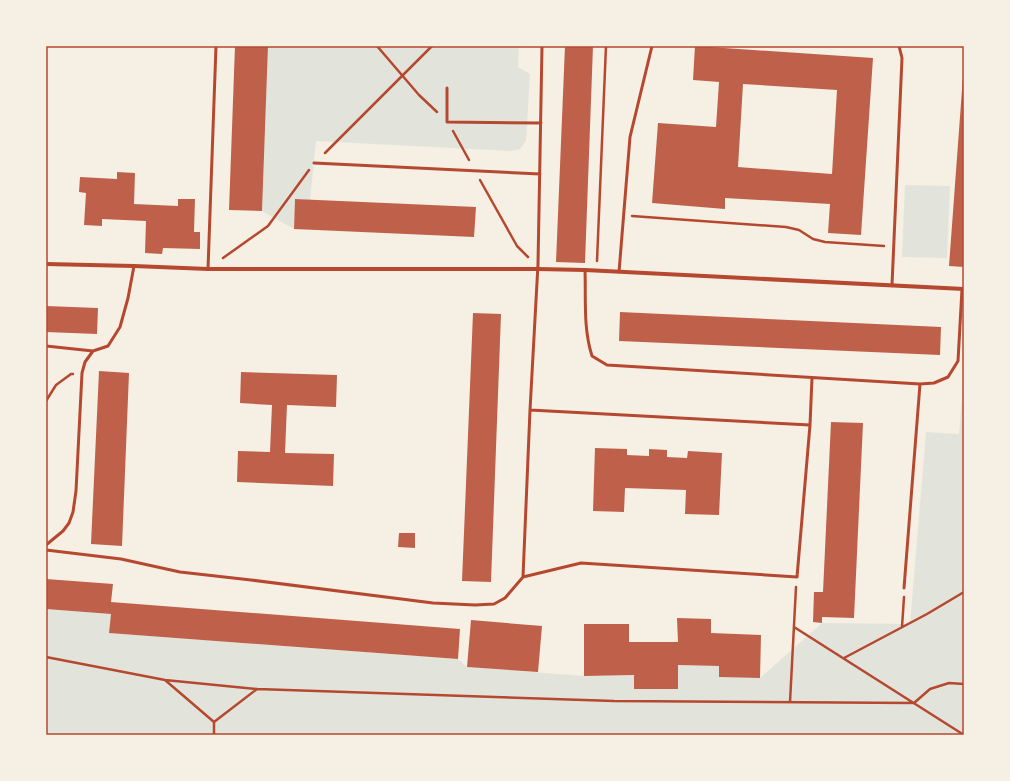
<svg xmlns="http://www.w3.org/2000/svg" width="1010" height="781" viewBox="0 0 1010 781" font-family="'PT Sans Narrow',sans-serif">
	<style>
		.green { fill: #e2e4dc }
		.building { fill: #bf614a; fill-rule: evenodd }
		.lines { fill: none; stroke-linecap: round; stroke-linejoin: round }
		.path { stroke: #b5482f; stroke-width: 2.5 }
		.service { stroke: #b5482f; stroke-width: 3 }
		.minor { stroke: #b5482f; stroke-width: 4 }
		.neatline { fill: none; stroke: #b5482f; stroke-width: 1.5 }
	</style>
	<rect width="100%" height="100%" fill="#f6efe4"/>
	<path class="green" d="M268,46H519L518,67L530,74L526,141L520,149L511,151L316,141L310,200L295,199L294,229L262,211Z
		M905,185L950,186L947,258L902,257Z
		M964,369V735H46V609L111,614L110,633L458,659L467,667L584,676L634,675V689H678V665L719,666V677L760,678L822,623L910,624L926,432L959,434Z"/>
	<path class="building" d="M235,46H268L262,211L229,210Z
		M565,46H593L585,263L556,262Z
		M695,46L873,58L861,235L828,233L830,204L725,198V209L652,203L658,123L716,127L719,82L693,80ZM743,84L837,90L832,174L738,167Z
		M963,76H964V267L949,266Z
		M117,172L135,173L134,204L178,206V199H195L194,232H200V249L163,248L162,254L145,253L146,221L102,219V226L84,225L86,193L79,192L80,177L117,179Z
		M295,199L476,207L474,237L294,229Z
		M46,306L98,308L97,334L46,332Z
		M620,312L941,327L940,355L619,341Z
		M473,313L501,314L491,582L462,581Z
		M99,371L129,373L122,546L91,544Z
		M241,372L337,375L336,407L287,405L285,453L334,454L333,486L237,482L238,451L270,452L272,405L240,403Z
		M831,422L863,423L854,618L822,617V623L813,622L814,592H823Z
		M595,448L627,449V455L649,456V449L667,450V457L687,458L688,451L722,453L719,515L685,514L686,490L625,488L624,512L593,511Z
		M399,533H415V548L398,547Z
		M46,579L113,584L111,602L460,629L458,659L109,633L111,614L46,609Z
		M677,618L711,619V633L761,635L760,678L719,677V666L678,665V689H634V675L584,676V624H629V642H678Z
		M471,620L542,626L538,672L467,667Z"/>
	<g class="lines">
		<path class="path" d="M377,46L419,95L437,112
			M453,131L469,160
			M325,153L432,46
			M480,180L517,246L528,257
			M632,216L786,227L799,230L813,239L825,242L884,246
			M223,258L268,226L309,170
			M597,261L606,46
			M46,401L56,385L71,374H73
			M794,627L964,735
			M902,627L904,597
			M46,657L165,680L257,689L214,722V735
			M844,658L927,614L964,592
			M165,680L214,722
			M257,689L614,701L914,703L930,689L949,683L964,684
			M790,702L796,587"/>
		<path class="service" d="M542,46L538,264L530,410L810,425L812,378
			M447,88V122L541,123
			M314,163L540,174
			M208,269L216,46
			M585,270C586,298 583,328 592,356L607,365L920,384L934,383L948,377L958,361L962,289
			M619,272L630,137L652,46
			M892,285L902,58L899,46
			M46,346L93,351
			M46,545L63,531L69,523L73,512L76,491L82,373L85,362L93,351L108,346L120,327L128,298L134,266
			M46,550L121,559L180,572L251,580L433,603L475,605L494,604L505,598L523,577L581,563L797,577L810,425
			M523,577L530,410
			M904,588L920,384"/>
		<path class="minor" d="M46,264L134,266L208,269H538L585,270L964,289"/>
	</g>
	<rect width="1010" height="781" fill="none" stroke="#f6efe4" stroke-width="94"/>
	<rect x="47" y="47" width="916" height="687" class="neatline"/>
</svg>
